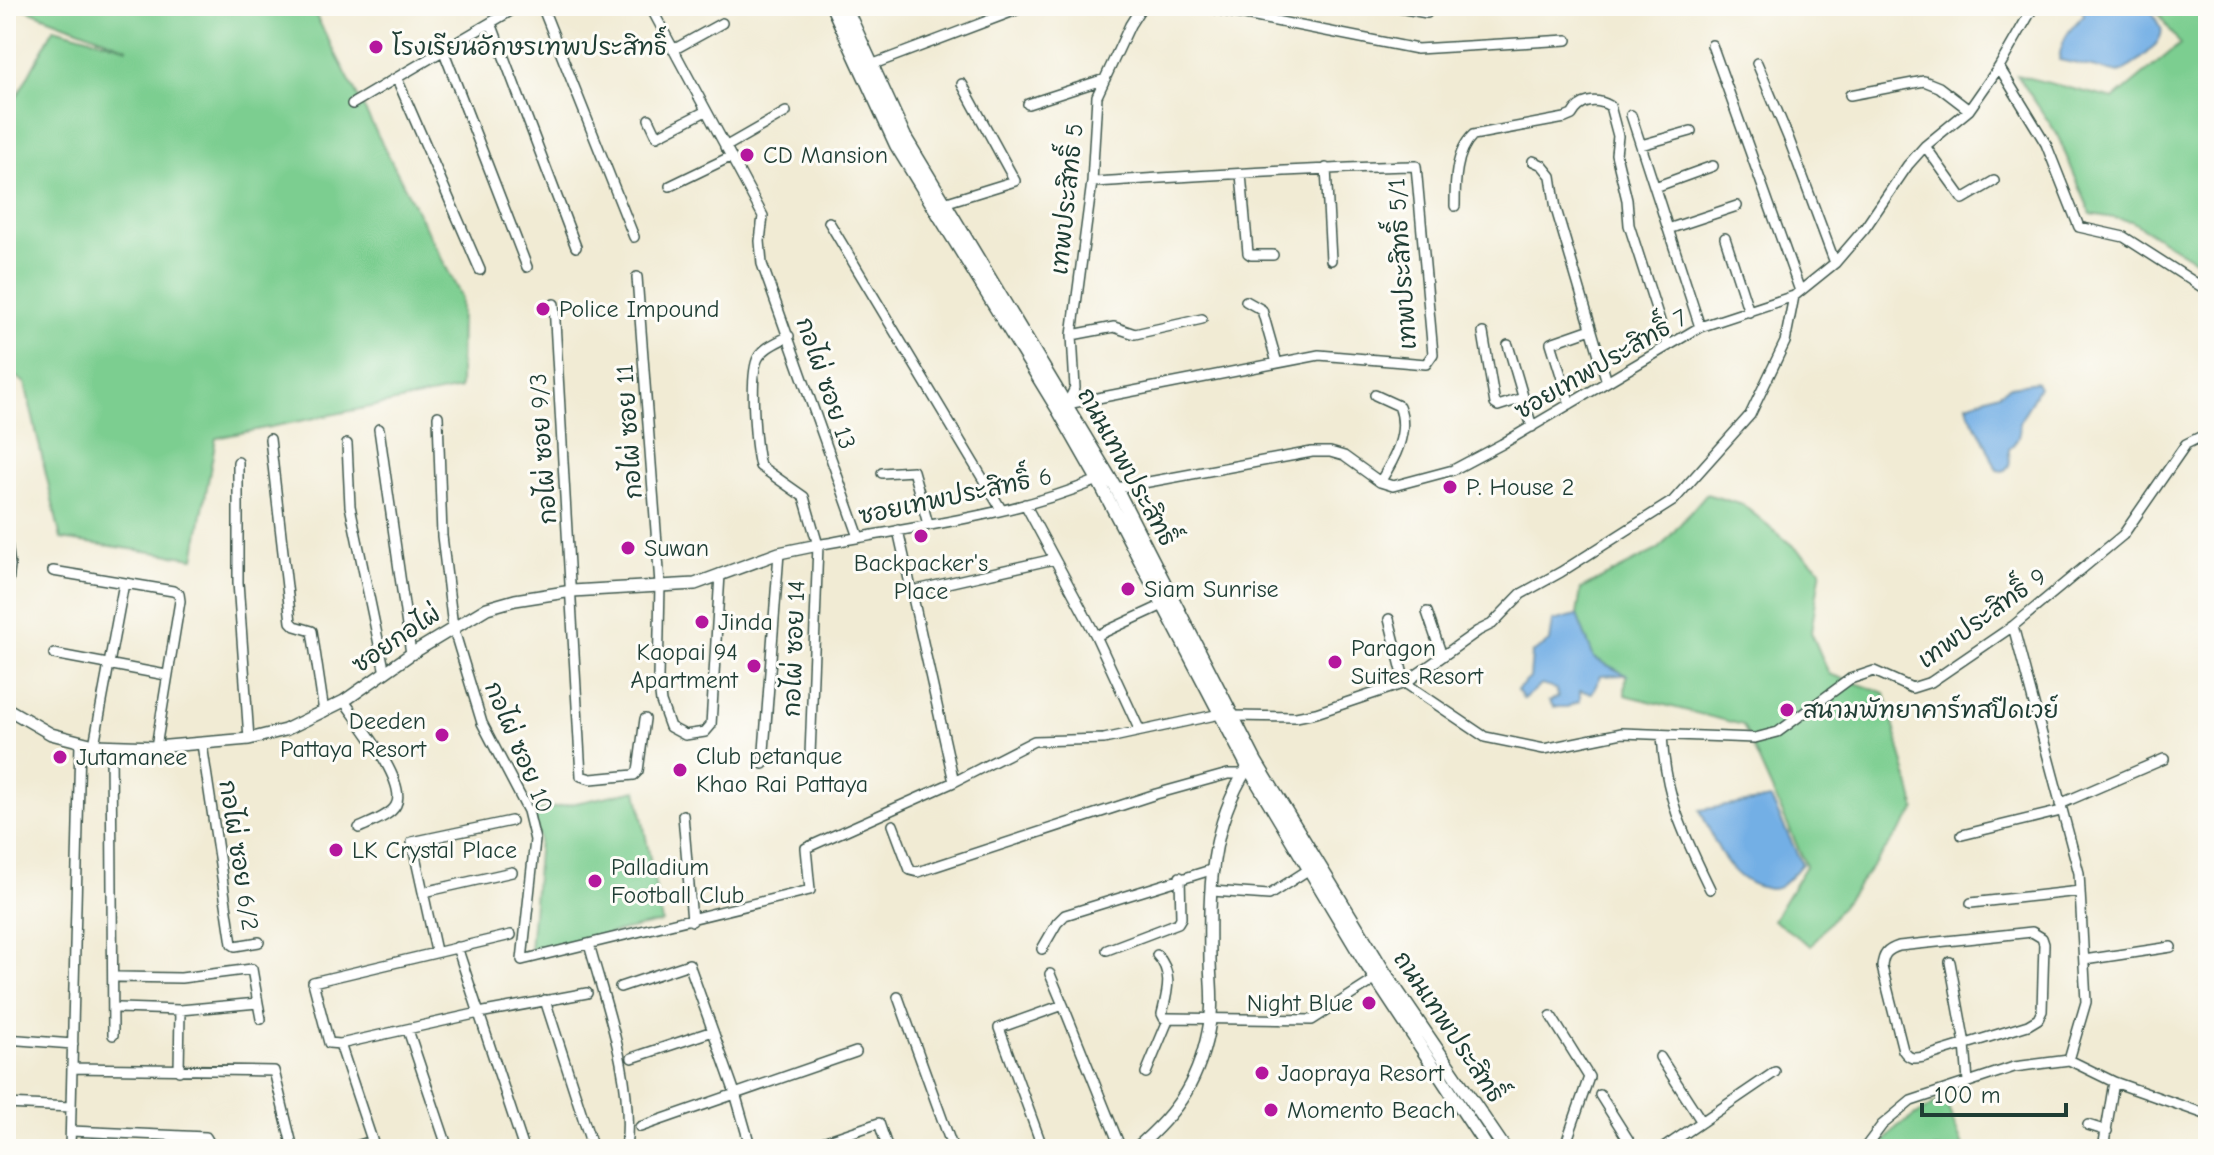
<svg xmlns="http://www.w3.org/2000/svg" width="2214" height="1155" viewBox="0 0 2214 1155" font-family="'Comic Neue','Playpen Sans Thai',sans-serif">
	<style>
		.green { fill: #7cce90; stroke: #4e8662; stroke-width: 2 }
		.water { fill: #73afe5; stroke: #49768c; stroke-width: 2 }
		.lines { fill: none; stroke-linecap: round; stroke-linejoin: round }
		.minor-casing { stroke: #3e574c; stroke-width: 12 }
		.tertiary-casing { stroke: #3e574c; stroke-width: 14 }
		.secondary-casing { stroke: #3e574c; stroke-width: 15 }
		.minor { stroke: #fff; stroke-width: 9 }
		.tertiary { stroke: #fff; stroke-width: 11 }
		.secondary { stroke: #fff; stroke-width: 12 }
		.poi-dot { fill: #b5179e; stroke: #fdfcf7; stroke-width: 3 }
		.labels { text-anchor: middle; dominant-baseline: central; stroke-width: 6; stroke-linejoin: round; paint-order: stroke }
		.poi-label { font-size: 24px; fill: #1f3d34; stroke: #fdfcf7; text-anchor: start }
		.street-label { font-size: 24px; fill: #1f3d34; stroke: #fdfcf7 }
	</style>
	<rect width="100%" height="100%" fill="#fdfcf7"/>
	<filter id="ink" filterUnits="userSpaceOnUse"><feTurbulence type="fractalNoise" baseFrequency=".0125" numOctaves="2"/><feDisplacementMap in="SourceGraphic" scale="16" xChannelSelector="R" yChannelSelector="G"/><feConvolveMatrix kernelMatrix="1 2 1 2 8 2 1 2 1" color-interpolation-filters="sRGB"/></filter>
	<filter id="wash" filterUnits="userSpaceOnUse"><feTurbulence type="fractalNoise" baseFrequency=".006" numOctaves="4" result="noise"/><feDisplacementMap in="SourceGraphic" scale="32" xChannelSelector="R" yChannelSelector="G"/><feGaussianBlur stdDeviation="1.8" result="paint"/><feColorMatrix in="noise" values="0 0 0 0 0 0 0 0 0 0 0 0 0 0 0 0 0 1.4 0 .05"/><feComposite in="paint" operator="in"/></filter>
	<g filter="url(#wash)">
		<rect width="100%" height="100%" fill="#f1ebd4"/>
		<path class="green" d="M17,6H311L461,296L460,389L216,438L194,558L61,539L25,383L6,370V117L54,28L128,48Z
			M2153,6H2208V268L2131,221L2091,214L2057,134L2017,75L2114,99L2180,44Z
			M1706,494L1743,505L1821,569L1811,632L1829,674L1885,693L1916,810L1811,946L1773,920L1806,866L1743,725L1625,695L1626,675L1594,658L1577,615L1581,589L1659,549Z
			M637,790L662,922L530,951L539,839L533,812Z
			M1944,1098L1964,1149H1878L1897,1127Z"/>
		<path class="water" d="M2081,6H2147C2152,12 2159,21 2161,28C2166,44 2131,67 2119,73L2059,60C2061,40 2069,29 2084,15Z
			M2036,382L2039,387L2019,423C2021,435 2017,441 2009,449C2008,458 2014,464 2003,471L1997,470L1983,438L1969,413L1967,404L1999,393L2011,386Z
			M1577,615L1594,658L1626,675L1601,676L1592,693L1580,691V701L1567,707H1554L1549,701L1558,697L1556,689L1541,685L1524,699L1517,690L1530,678L1532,653L1550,642L1553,621Z
			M1771,799L1802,864C1795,871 1788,882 1779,887C1774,890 1767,889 1761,887C1727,879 1714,839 1700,810Z
			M88,1140L200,1144V1149H79L80,1144L87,1145Z"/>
	</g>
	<g filter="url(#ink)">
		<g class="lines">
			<defs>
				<path id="minor" d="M542,6L634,237
					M650,6L763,216L760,241L762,264L859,537
					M1200,6L1417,49L1567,40
					M1388,6L1427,13
					M491,23L576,247
					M1712,45L1800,291
					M673,50L722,23
					M444,52L527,267
					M1757,63L1788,137L1835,263
					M871,65L1027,6
					M1999,67L2046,144L2079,227L2124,237L2208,291
					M397,79L480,270
					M1850,95L1924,81L1939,87L1969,110
					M352,104L519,6
					M1028,104L1105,79
					M1631,115L1700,327
					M649,119L657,136L706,111
					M1641,145L1691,131
					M1925,146L1963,199L1994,181
					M725,147L786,112
					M1533,161L1542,165L1551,176L1556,209L1607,382
					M1326,168L1331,260
					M1241,174L1248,253L1251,255H1273
					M670,186L730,157
					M1655,187L1713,166
					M944,203L1015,181L962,84
					M1455,206C1455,184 1455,152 1473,135L1565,118L1572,115C1580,100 1596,98 1610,106L1618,136L1616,154L1627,200L1629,225L1668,346
					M829,222L1001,509
					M1668,229L1737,206
					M1725,238L1749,312
					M637,277L660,584L658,678L661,702L670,727L685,735L705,732L711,725L720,574
					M1246,301L1262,310L1277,363
					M554,304L581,776L591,779L634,775L638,771L645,719
					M1483,333L1495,404L1498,406L1523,398
					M1072,335L1114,327L1135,334L1202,319
					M789,336C778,342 764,347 758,358C749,375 755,446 760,466L804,497L818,545L810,755
					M1508,345L1532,427
					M1375,395L1399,406C1410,432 1394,460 1380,482
					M1067,404L1319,355L1426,364L1433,354L1416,166C1307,168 1200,176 1092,182
					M1067,404L1075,388L1072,335L1092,182L1097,96L1130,25L1142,6
					M1570,404L1551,343L1591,329
					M438,416L442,536L453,627L482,723L528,811L535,840L522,960L810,890L806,848L954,782L1034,741L1104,739L1220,714
					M379,429L411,654
					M270,439L291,622L295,626L312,631L324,712
					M347,444L350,506L385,673
					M238,462V582L249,739
					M882,473L913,471L928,524
					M1116,488L1312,452H1330L1344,456L1380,482L1393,486L1453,470L1502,444L1700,327L1794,296L1835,263L1865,228L1908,165L1925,146L1969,110L1999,67L2034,6
					M1025,504L1096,636L1140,731
					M898,530L954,782
					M6,536L10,566L6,600
					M818,545C911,527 1010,517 1098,480
					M53,571L173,591L179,594L180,601L156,747
					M912,591L1054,559
					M1427,612L1442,656
					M1389,619L1405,683
					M2013,626L2079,873L2086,1002L2069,1060
					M1096,636L1163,605
					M54,654L166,675
					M1405,683L1485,737L1544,749L1622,733L1755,738L1778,732L1850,679L1874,671L1912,688L1931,682L2013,626L2123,535L2186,444L2208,433
					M344,701C357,720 408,782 396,805C391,816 369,823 359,828
					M1232,716L1296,717L1316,713L1405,683L1478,631L1492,624L1521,594L1561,572L1673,501L1750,415L1785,342L1794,296
					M1662,735C1665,797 1684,835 1710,889
					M202,744L232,944L235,946L259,942
					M94,745L124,583
					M111,745L113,1035
					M763,764L779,553
					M2060,804L2164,759
					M683,815L692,921
					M893,825L910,870L918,872L1156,794L1228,774H1243
					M1962,835L2061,811
					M1212,891L1269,895L1308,870
					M424,892L512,872
					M1971,903L2080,891
					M2032,932L2042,938L2044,944L2042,1011L2038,1019L2028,1025L1924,1057C1913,1059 1909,1059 1903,1050L1882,967C1883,954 1887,950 1899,946Z
					M511,935L313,982L329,1043L340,1044L479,1013L587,993
					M589,944C607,1010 634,1080 626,1149
					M457,947L524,1149
					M1042,949L1057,923L1065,915L1214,869
					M1107,950L1178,923L1181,918L1180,877
					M436,951L412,842L511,821
					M1157,955C1174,973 1167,993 1162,1014L1164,1018H1169L1312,1020L1376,979
					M2084,960L2171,947
					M1950,962L1965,1044L1968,1082
					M1050,974L1063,1005
					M118,977L181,978L252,969L258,1003L180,1010L119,1008
					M620,987L689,964L735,1093L751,1149
					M898,997L953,1149
					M545,1000L593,1149
					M258,1003L261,1019
					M1551,1016L1589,1077L1564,1149
					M408,1030L448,1149
					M6,1039L73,1044
					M340,1044L375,1149
					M1660,1057L1702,1122
					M632,1058L713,1031
					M72,1068L274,1071L293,1149
					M179,1071L180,1010
					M1146,1073L1169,1018
					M1600,1095L1634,1149
					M6,1104L71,1107
					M2088,1125L2107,1131
					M640,1127L856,1052
					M71,1131L206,1137L213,1149
					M70,1149L80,743
					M347,1149L372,1141
					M802,1149L879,1123L888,1149
					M1043,1149L999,1028L1063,1005L1121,1149
					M1662,1149L1775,1072
					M1864,1149L1882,1125L1911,1101L2014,1067L2069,1060L2114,1082L2208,1115
					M2103,1149L2114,1082"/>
				<path id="tertiary" d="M6,708L51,734L94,745L156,747L249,739L285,730L344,701L411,654L487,608L515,600L572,591L695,584L779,553L818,545
					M1135,1149C1179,1112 1201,1078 1210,1021C1214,1002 1210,980 1210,960C1209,891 1209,827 1248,767"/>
				<path id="secondary" d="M832,6L896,145L1057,408L1098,480L1248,767L1364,961L1488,1149
					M845,6L905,137L1116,488L1256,762L1385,973L1505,1149"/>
			</defs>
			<use href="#minor" class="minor-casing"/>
			<use href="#tertiary" class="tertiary-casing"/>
			<use href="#secondary" class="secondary-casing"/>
			<use href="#minor" class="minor"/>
			<use href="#tertiary" class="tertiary"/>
			<use href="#secondary" class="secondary"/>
		</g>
	</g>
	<g class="poi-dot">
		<circle cx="376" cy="47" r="8"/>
		<circle cx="747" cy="155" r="8"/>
		<circle cx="543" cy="309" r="8"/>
		<circle cx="1450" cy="487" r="8"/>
		<circle cx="921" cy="536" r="8"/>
		<circle cx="628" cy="548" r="8"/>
		<circle cx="1128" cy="589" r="8"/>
		<circle cx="702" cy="622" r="8"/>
		<circle cx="1335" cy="662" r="8"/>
		<circle cx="754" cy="666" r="8"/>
		<circle cx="1787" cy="710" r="8"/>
		<circle cx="442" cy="735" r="8"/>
		<circle cx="60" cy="757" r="8"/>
		<circle cx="680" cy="770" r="8"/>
		<circle cx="336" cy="850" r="8"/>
		<circle cx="595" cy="881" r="8"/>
		<circle cx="1369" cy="1003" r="8"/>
		<circle cx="1262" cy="1073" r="8"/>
		<circle cx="1271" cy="1110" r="8"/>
	</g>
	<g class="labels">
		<g class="poi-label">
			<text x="392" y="47">โรงเรียนอักษรเทพประสิทธิ์</text>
			<text x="763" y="155">CD Mansion</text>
			<text x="559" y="309">Police Impound</text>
			<text x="1466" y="487">P. House 2</text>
			<text x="644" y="548">Suwan</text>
			<text x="921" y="563" text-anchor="middle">Backpacker's<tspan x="921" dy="28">Place</tspan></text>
			<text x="1144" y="589">Siam Sunrise</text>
			<text x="718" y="622">Jinda</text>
			<text x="1351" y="648">Paragon<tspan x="1351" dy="28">Suites Resort</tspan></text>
			<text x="738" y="652" text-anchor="end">Kaopai 94<tspan x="738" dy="28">Apartment</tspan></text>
			<text x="1803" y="710">สนามพัทยาคาร์ทสปีดเวย์</text>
			<text x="426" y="721" text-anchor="end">Deeden<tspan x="426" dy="28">Pattaya Resort</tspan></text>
			<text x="696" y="756">Club petanque<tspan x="696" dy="28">Khao Rai Pattaya</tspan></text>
			<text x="76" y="757">Jutamanee</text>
			<text x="352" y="850">LK Crystal Place</text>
			<text x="611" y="867">Palladium<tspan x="611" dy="28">Football Club</tspan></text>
			<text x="1353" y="1003" text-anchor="end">Night Blue</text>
			<text x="1278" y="1073">Jaopraya Resort</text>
			<text x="1287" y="1110">Momento Beach</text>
		</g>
		<g class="street-label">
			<text transform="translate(1067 199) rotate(-84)">เทพประสิทธิ์ 5</text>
			<text transform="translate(1402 264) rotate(-94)">เทพประสิทธิ์ 5/1</text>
			<text transform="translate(1601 364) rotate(-30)">ซอยเทพประสิทธิ์ 7</text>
			<text transform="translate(826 383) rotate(71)">กอไผ่ ซอย 13</text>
			<text transform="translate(629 432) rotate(-94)">กอไผ่ ซอย 11</text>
			<text transform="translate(543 449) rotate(-94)">กอไผ่ ซอย 9/3</text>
			<text transform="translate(1127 467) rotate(61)">ถนนเทพประสิทธิ์</text>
			<text transform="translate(955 496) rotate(-12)">ซอยเทพประสิทธิ์ 6</text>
			<text transform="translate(1982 618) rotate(-36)">เทพประสิทธิ์ 9</text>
			<text transform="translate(396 639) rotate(-34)">ซอยกอไผ่</text>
			<text transform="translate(794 649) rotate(-88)">กอไผ่ ซอย 14</text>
			<text transform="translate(519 747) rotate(67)">กอไผ่ ซอย 10</text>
			<text transform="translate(239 855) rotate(81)">กอไผ่ ซอย 6/2</text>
			<text transform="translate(1449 1027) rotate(56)">ถนนเทพประสิทธิ์</text>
		</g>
	</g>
	<rect width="2214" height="1155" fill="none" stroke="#fdfcf7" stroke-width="32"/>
	<path d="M1922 1103v12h144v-12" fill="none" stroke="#1f3d34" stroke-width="4"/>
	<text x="1934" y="1103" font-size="24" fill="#1f3d34" stroke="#fdfcf7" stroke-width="6" paint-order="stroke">100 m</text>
</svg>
